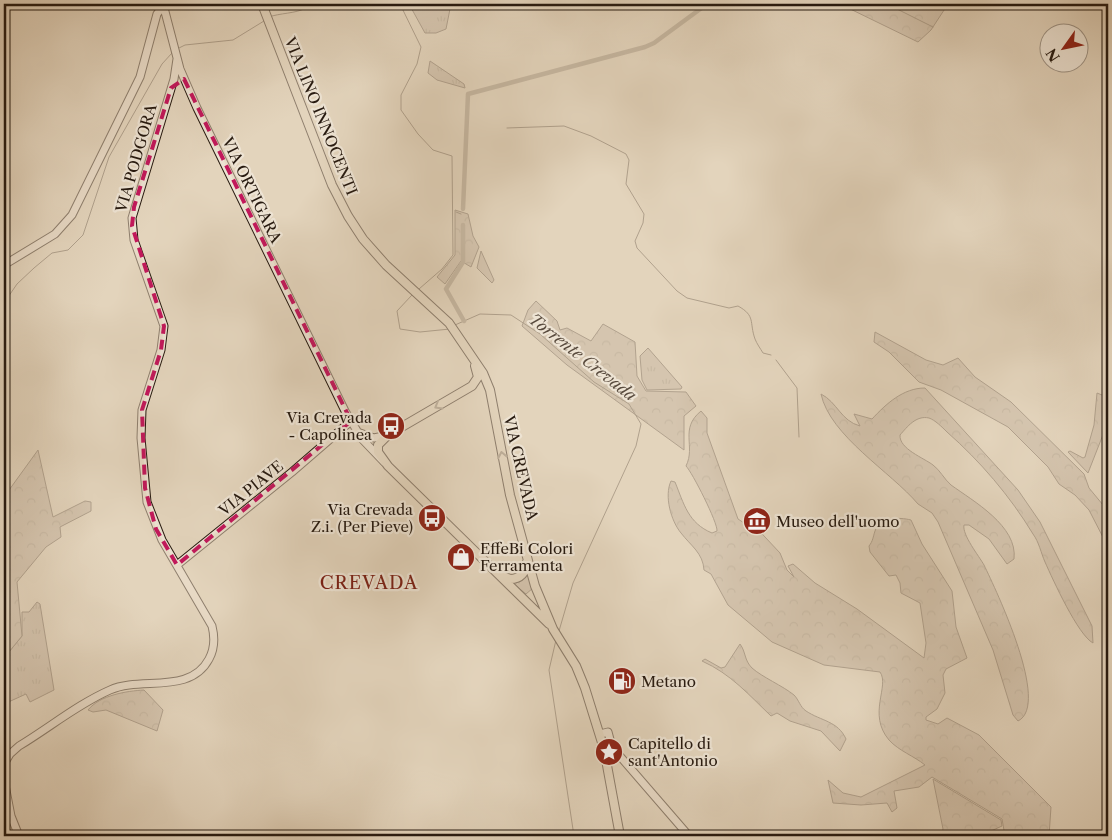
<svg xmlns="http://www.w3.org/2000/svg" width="1112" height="840" viewBox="0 0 1112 840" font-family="'Libre Caslon Text',serif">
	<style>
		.grass { fill: url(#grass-tufts); stroke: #756758 }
		.forest { fill: url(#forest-crowns); stroke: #756758 }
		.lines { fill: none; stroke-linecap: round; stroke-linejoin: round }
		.stream { stroke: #716454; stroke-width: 1 }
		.canal { stroke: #a39582; stroke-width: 4.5 }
		.secondary-casing { stroke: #271a10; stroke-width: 9 }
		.primary-casing { stroke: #271a10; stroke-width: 10 }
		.secondary { stroke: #ede3d3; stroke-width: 7 }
		.primary { stroke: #e3d4bc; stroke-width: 8 }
		.oneway { stroke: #8e806f }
		.marked { fill: none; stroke: #c2185b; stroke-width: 4; stroke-dasharray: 10 6; stroke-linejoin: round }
		.labels { text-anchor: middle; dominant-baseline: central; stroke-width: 4.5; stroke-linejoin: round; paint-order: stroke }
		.street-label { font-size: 15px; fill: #271a10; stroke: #ede3d3 }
		.poi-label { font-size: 15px; fill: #271a10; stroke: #ede3d3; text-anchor: start }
		.water-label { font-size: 16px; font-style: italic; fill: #594b3e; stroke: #ede3d3 }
		.quarter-label { font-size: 18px; letter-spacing: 1px; fill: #7a1f14; stroke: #ede3d3 }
	</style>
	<defs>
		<pattern id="grass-tufts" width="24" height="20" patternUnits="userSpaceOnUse" patternTransform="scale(1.25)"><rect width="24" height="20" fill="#c3b49f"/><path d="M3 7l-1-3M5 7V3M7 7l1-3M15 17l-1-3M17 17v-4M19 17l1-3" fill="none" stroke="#a89a88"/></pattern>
		<pattern id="forest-crowns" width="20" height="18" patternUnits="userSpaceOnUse" patternTransform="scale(1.25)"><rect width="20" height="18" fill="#c3b49f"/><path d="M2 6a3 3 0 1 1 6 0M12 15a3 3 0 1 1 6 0" fill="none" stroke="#a89a88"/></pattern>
	</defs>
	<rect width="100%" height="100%" fill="#e3d4bc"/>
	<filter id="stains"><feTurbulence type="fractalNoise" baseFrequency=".004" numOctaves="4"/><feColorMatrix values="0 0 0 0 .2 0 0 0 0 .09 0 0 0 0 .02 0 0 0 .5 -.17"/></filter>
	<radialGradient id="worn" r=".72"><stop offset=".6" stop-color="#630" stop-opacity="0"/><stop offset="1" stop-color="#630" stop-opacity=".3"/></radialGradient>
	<path class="grass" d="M409,4H451L446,29L436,33H425Z
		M430,61L464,84L465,88L437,80L428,73Z
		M648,348L682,387L681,389L647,390L642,380L640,356Z
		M529,570L533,588L526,594L511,582Z
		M37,602L40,604L54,690L30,702L26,694L4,704V658L22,636V612H29Z"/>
	<path class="forest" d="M840,4H948L931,30L918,42Z
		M455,210L468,214L473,236L479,247L471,267L461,261L445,284L437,277L455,255Z
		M481,251L494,280L492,283L477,268Z
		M536,301L557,321L560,330L567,328L591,341L603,324L635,342L637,376L646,391L686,392L696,406L684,416V450L567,365L522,326L528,310Z
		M875,332L926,360L943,365L958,358L975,377L1011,402L1084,474L1089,488L1108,511V547L1089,510L1075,495L1059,484L1048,467L1008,427L941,390L919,382L889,352L874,342Z
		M925,388L1018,490L1040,522L1092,626L1093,643C1078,635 1053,580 1045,562C1041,553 1039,542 1033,534C1010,496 980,461 947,432C942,427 935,420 929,418C916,415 907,427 900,435C899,449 924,458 933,465C940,470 944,479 951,485C973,501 1018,526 1014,559L1007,564L989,539L969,525H964C962,535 979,556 984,565C996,590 1051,705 1018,721L1013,715L993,650L938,522L932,513L918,504C891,472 830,436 821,394C837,402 841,421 860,426L854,414L872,419C886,404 903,388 925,388Z
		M1097,393L1107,397L1106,427L1088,473L1068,452L1070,451L1083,458L1085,457L1094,425Z
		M701,411L707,418V433L738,519L744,523L750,521L780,553L787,570L794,577L788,566L793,564L815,583L857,609L924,658L926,643L920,603L901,593L900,583L896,575L889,576L870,552L869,546C873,541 873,537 875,531C880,517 899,517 911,520L922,544L952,591L956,627L967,658L946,669L943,675L945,693L937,709L926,717V720L938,724L947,718L979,735L1051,807L1049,836H1005L1002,819L932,777L919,787L894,791L897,808L892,812L887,803L861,805L833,803L828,780L843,793L861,797L925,765C914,756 899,751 889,740C867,714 890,686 880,672L824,665L772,642L728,605L711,574L704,570C703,553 691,546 681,533C671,521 664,496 671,481L675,482C684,504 688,523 712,533L717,531C718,523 692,472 686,466C696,446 679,429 701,411Z
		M38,450L53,517L85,501L91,502V511L60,527L61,537L46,547L17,582L22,636L4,658V497Z
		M740,644C746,652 744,660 752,668C762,677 783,686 794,695C799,700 800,707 806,711C821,721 838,721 846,739L840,751L821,731L790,721L777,713L771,716C749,695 731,674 702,661L705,659L721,668L725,667Z
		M144,690L163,710L157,731L106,710L93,712L88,710C100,695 127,691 144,690Z
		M933,779L1001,820L1002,826L980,836H941L943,829Z"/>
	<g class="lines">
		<path class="stream" d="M400,4L421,47L417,64L401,95V110L418,134L433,150L452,156L453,255L442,269L419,289
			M887,4L933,27
			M936,4L946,8
			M272,16C287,12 299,14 313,4
			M177,49L185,45L233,40L264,21
			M507,128L564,126L591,136L626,154L629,160L626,184L644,214L643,223L635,241L637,248L677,291L687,298L729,308L738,306C756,316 749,322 755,339C757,344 760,348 763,353L771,355
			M456,212L461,214
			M412,295L397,311L400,329L420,332L450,329
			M4,303L17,284L34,268L52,253L68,250L83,235L109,157L162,64L172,53
			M455,325L480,314L511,315L540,334L594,382L629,404L641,424L636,446L573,583L559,631
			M776,360L797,388L799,437
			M556,640L549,670L574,836"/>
		<path class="canal" d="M463,209L468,94L645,47L654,43L707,4
			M463,225V262L446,289L464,321"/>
		<defs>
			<path id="secondary" d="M163,4L180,69L197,108L345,411L362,439L384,462
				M4,265L55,234L72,215L140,77L157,14L163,6
				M360,433L374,438L388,435
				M177,565L292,472L351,421
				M600,734L608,732L612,747
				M612,747L689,836
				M4,764L10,754L19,746C49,728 78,704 110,690C141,676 190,695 209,659C215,648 215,638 212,626L162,540L147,502L141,438L142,410L161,350L164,326L134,240L132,218L174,79L177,59
				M4,780L11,816L19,836"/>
			<path id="primary" d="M262,4L332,185L348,216L363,239L386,265L449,323L483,373L490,390L510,495L535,586L553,629L576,666L585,688L604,749L620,836
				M475,366L478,377L472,386L388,435L378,445V452L388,466L549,624
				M503,576L510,579C521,579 526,572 527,562"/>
		</defs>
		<use href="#secondary" class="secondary-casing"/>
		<use href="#primary" class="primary-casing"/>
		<use href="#secondary" class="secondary"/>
		<use href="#primary" class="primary"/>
	</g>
	<defs><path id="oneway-chevron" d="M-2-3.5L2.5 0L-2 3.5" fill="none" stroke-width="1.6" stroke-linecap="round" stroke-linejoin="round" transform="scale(1.25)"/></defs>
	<g class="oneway">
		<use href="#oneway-chevron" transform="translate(438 406) rotate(150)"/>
		<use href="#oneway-chevron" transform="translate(502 455) rotate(-101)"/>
	</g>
	<path d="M0 0H1112V840H0ZM184,79L351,421L177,565L156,529L145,488L142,410L161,350L164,326L132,226L134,207L171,88Z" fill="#e3d4bc" fill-opacity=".55" fill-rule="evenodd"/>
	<path class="marked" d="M184,79L351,421L177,565L156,529L145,488L142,410L161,350L164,326L132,226L134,207L171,88Z"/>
	<defs>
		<symbol id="bus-disc" viewBox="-11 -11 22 22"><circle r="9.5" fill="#8f2418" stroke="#ede3d3"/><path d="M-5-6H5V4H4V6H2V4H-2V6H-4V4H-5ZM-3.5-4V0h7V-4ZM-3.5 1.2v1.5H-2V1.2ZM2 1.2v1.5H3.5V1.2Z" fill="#fff"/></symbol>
		<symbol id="museum-disc" viewBox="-11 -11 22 22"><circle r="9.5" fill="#8f2418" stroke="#ede3d3"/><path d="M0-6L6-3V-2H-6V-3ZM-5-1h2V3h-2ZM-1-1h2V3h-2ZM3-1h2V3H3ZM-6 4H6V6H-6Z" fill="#fff"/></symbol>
		<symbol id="shop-disc" viewBox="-11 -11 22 22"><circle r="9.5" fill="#8f2418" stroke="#ede3d3"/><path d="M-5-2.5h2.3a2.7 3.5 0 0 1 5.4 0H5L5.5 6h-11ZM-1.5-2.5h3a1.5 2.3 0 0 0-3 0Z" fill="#fff"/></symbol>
		<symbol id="fuel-disc" viewBox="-11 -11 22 22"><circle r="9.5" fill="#8f2418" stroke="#ede3d3"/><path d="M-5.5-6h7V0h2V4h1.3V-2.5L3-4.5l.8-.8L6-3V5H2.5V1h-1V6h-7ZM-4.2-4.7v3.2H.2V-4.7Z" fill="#fff"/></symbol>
		<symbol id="sight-disc" viewBox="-11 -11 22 22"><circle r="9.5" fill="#8f2418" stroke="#ede3d3"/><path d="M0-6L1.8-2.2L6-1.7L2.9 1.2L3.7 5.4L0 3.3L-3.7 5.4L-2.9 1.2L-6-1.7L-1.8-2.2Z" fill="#fff"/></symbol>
	</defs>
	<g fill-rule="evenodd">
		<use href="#bus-disc" x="375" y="410" width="32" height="32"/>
		<use href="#bus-disc" x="416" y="502" width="32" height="32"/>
		<use href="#museum-disc" x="741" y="505" width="32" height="32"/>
		<use href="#shop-disc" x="445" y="541" width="32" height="32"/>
		<use href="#fuel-disc" x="606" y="665" width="32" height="32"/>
		<use href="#sight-disc" x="593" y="736" width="32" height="32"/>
	</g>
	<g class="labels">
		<g class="street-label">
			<text transform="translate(321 116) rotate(68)">VIA LINO INNOCENTI</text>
			<text transform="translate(136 158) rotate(-74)">VIA PODGORA</text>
			<text transform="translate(252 190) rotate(64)">VIA ORTIGARA</text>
			<text transform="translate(521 468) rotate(77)">VIA CREVADA</text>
			<text transform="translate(251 488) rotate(-39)">VIA PIAVE</text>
		</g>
		<g class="poi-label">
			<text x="372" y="417" text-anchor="end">Via Crevada<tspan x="372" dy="17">- Capolinea</tspan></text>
			<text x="413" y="509" text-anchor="end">Via Crevada<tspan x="413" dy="17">Z.i. (Per Pieve)</tspan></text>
			<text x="776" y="521">Museo dell'uomo</text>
			<text x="480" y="548">EffeBi Colori<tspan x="480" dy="17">Ferramenta</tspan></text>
			<text x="641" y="681">Metano</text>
			<text x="628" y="743">Capitello di<tspan x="628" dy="17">sant'Antonio</tspan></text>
		</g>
		<g class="water-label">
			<text transform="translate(583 357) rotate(38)">Torrente Crevada</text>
		</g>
		<g class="quarter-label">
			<text x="369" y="583">CREVADA</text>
		</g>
	</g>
	<rect width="1112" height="840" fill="none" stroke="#e3d4bc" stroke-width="20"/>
	<rect x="5" y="5" width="1102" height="830" fill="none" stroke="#271a10" stroke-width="2.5"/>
	<rect x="10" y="10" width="1092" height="820" fill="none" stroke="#271a10"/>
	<g transform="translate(1064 48) rotate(237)"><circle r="24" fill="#ede3d3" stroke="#9e9385"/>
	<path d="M0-4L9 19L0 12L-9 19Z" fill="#8f2418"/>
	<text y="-8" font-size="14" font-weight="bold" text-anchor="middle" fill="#271a10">N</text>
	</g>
	<rect width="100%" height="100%" filter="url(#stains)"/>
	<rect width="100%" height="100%" fill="url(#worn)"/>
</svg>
